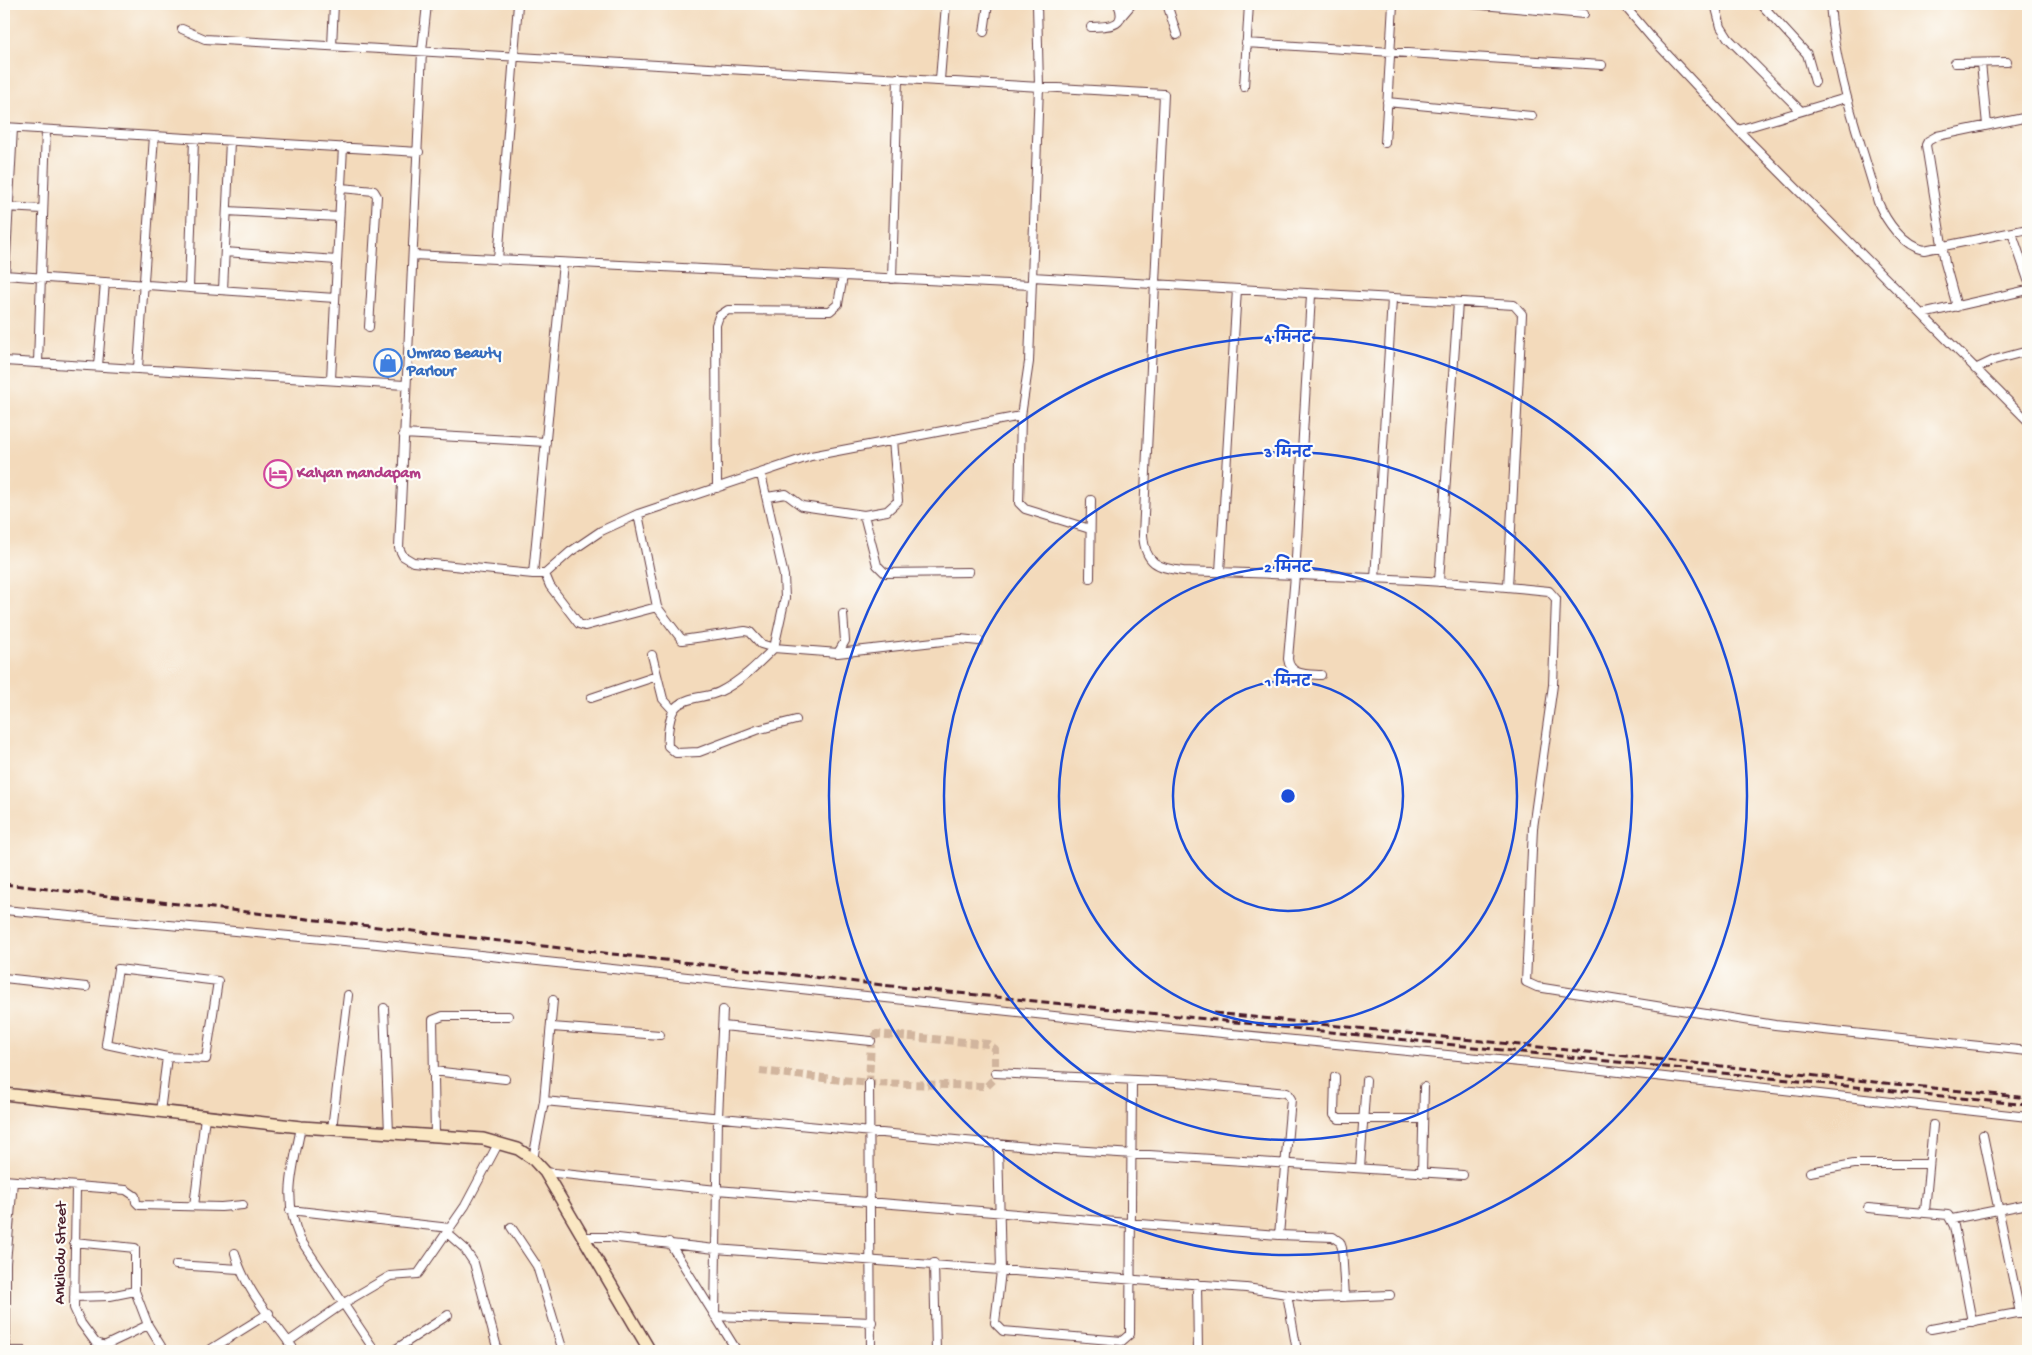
<svg xmlns="http://www.w3.org/2000/svg" width="2032" height="1355" viewBox="0 0 2032 1355" font-family="'Gochi Hand','Playpen Sans Deva',sans-serif">
	<style>
		.lines { fill: none; stroke-linecap: round; stroke-linejoin: round }
		.street-tunnel { stroke: #d1b59e; stroke-width: 8; stroke-dasharray: 8 4; stroke-linecap: butt }
		.street-casing { stroke: #633b41; stroke-width: 10 }
		.secondary-casing { stroke: #633b41; stroke-width: 14 }
		.street { stroke: #fff; stroke-width: 8 }
		.secondary { stroke: #fae7c3; stroke-width: 11 }
		.rail { stroke: #4a1f2b; stroke-width: 3; stroke-dasharray: 8 4; stroke-linecap: butt }
		.ring { fill: none; stroke: #1d4ed8; stroke-width: 2.5 }
		.labels { text-anchor: middle; dominant-baseline: central; stroke-width: 4.5; stroke-linejoin: round; paint-order: stroke }
		.shop-label { font-size: 16px; font-weight: bold; fill: #366cbe; stroke: #fdfcf7; text-anchor: start }
		.hotel-label { font-size: 16px; font-weight: bold; fill: #b23c85; stroke: #fdfcf7; text-anchor: start }
		.street-label { font-size: 16px; fill: #4a1f2b; stroke: #fdfcf7 }
		.centre { fill: #1d4ed8; stroke: #fdfcf7; stroke-width: 2.5 }
		.ring-label { font-size: 15px; text-anchor: middle; font-weight: bold; fill: #1d4ed8; stroke: #fdfcf7; stroke-width: 4.5; stroke-linejoin: round; paint-order: stroke }
	</style>
	<rect width="100%" height="100%" fill="#fdfcf7"/>
	<filter id="ink" filterUnits="userSpaceOnUse"><feTurbulence type="fractalNoise" baseFrequency=".02" numOctaves="2"/><feDisplacementMap in="SourceGraphic" scale="10" xChannelSelector="R" yChannelSelector="G"/><feConvolveMatrix kernelMatrix="1 2 1 2 8 2 1 2 1" color-interpolation-filters="sRGB"/></filter>
	<filter id="wash" filterUnits="userSpaceOnUse"><feTurbulence type="fractalNoise" baseFrequency=".0096" numOctaves="4" result="noise"/><feDisplacementMap in="SourceGraphic" scale="20" xChannelSelector="R" yChannelSelector="G"/><feGaussianBlur stdDeviation="1.12" result="paint"/><feColorMatrix in="noise" values="0 0 0 0 0 0 0 0 0 0 0 0 0 0 0 0 0 1.4 0 .05"/><feComposite in="paint" operator="in"/></filter>
	<g filter="url(#wash)">
		<rect width="100%" height="100%" fill="#f3dabb"/>
	</g>
	<g filter="url(#ink)">
		<g class="lines">
			<path class="street-tunnel" d="M760,1071L869,1083L987,1086L995,1078V1049L988,1044L877,1034L871,1041L869,1083"/>
			<defs>
				<path id="street" d="M427,4L422,51L399,548L403,556L413,562L533,574H545L570,552L601,531L638,514L811,456L1021,416L1029,362L1039,86L1037,4
					M1167,4L1177,35
					M1471,4L1584,14
					M1623,4L1651,37L1738,130L2028,421
					M1715,4L1721,27L1728,38L1801,111
					M1761,4L1807,54L1815,82
					M1830,4C1835,73 1859,136 1878,202C1886,221 1903,246 1924,250L2028,229
					M1120,18L1132,4
					M1091,27C1108,26 1128,28 1118,4
					M182,29L205,39L1164,94L1143,535C1145,563 1157,568 1183,571C1305,575 1427,578 1549,591L1556,599L1553,685L1533,828L1526,982L1537,987L1775,1025L2028,1051
					M984,32L988,4
					M1246,43L1602,65
					M332,46L334,4
					M1955,63L2007,62
					M1981,63L1987,125
					M940,80L946,4
					M1244,87L1249,4
					M1387,102L1532,116
					M4,127L419,152
					M1738,130L1846,98
					M1385,143L1393,4
					M341,188L374,191L377,196L369,327
					M6,207L42,209
					M227,211L339,217
					M2012,233L2028,280
					M225,252L337,260
					M413,255L1031,285
					M498,260L518,4
					M4,275L335,298
					M5,275L13,128
					M1032,277L1514,305L1522,314L1508,587
					M892,279L898,78
					M189,288L194,139
					M223,290L230,141
					M1311,295L1295,575L1288,659C1290,676 1308,674 1321,675
					M1957,307L1945,263L1926,145L1928,141L1937,136L2028,117
					M1922,314L2028,290
					M4,361L405,385
					M38,363L46,130
					M98,366L105,282
					M138,368L154,136
					M1975,369L1994,360L2028,351
					M331,379L343,147
					M1021,416L1019,503L1025,509L1090,529
					M403,434L546,442
					M761,474L784,576L785,598L774,648L838,653L845,641L843,614
					M717,488L716,325L719,316L728,310L830,311L838,304L843,276
					M767,497L786,494L802,506L864,515L877,565L885,573L969,572
					M864,515L887,511L898,501L893,440
					M1220,572L1237,289
					M533,574L563,263
					M545,574L550,586L579,624L585,626L657,607L638,514
					M1090,578L1091,500
					M1375,579L1392,299
					M1439,582L1458,302
					M657,607L682,640L745,631L750,632L761,644L774,648
					M774,648C757,665 740,682 719,692C706,698 689,696 678,705C669,711 667,736 668,746L676,753L699,752L757,730L796,720
					M838,653L960,639L979,641
					M652,655L663,699L673,710
					M591,698L657,676
					M4,910L377,944L1120,1023L1592,1069L2028,1117
					M4,978L86,987
					M384,1008L389,1133
					M723,1010L718,1117L715,1316L872,1322
					M723,1026L871,1041
					M552,1027L660,1035
					M433,1071L505,1079
					M995,1073L1176,1082L1287,1093L1291,1099L1279,1235
					M1335,1077L1334,1115L1339,1119H1423
					M869,1083L871,1351
					M544,1101L1040,1148L1463,1175
					M160,1112L167,1057L106,1044L118,969L218,981L206,1059L167,1057
					M301,1127C293,1170 282,1197 300,1239L375,1351
					M332,1129L348,995
					M1983,1135L2020,1313
					M435,1136L433,1020L443,1016H508
					M998,1143L1001,1271L995,1323L1003,1331L1122,1341L1130,1334L1132,1080
					M533,1159L544,1101L553,1000
					M1360,1168L1366,1080
					M545,1172L717,1190L1279,1235L1333,1237L1340,1242L1342,1248L1345,1297
					M1810,1172L1854,1164H1929
					M1422,1173L1424,1087
					M4,1180L126,1190L135,1196L136,1202L139,1205L221,1207L243,1205
					M76,1188L74,1308L81,1323L95,1342L104,1346L148,1325L164,1351
					M194,1206L205,1117
					M1868,1208L1948,1215L1954,1226L1972,1322
					M290,1210L450,1228
					M1925,1211L1933,1125
					M1952,1219L2028,1204
					M511,1227L537,1266L563,1351
					M447,1233L464,1248L474,1263L498,1351
					M584,1237H609L715,1249L1246,1288L1315,1298L1390,1295
					M74,1242L135,1248V1291
					M669,1242L737,1351
					M235,1253C244,1289 274,1321 295,1351
					M934,1263L936,1351
					M176,1265L239,1269
					M1197,1284L1198,1351
					M1287,1294L1297,1351
					M74,1297L110,1296L135,1291L148,1325
					M1931,1329L2028,1311
					M288,1342L344,1303L390,1276L418,1274L465,1206L498,1144
					M6,1351V1263L13,1181
					M11,1351H23
					M208,1351L269,1313
					M393,1351L448,1315"/>
				<path id="secondary" d="M4,1094L301,1127L483,1139L518,1149L533,1159L545,1172L650,1351"/>
			</defs>
			<use href="#street" class="street-casing"/>
			<use href="#secondary" class="secondary-casing"/>
			<use href="#street" class="street"/>
			<use href="#secondary" class="secondary"/>
			<path class="rail" d="M4,884L891,986L2028,1105
				M1214,1013L2028,1098"/>
		</g>
	</g>
	<g class="ring">
		<circle cx="1288" cy="796" r="115"/>
		<circle cx="1288" cy="796" r="229"/>
		<circle cx="1288" cy="796" r="344"/>
		<circle cx="1288" cy="796" r="459"/>
	</g>
	<defs>
		<symbol id="shop-ring" viewBox="-11 -11 22 22"><circle r="9.5" fill="#fdfcf7" stroke="#3f7fe0" stroke-width="1.5"/><path d="M-5-2.5h2.3a2.7 3.5 0 0 1 5.4 0H5L5.5 6h-11ZM-1.5-2.5h3a1.5 2.3 0 0 0-3 0Z" fill="#3f7fe0"/></symbol>
		<symbol id="hotel-ring" viewBox="-11 -11 22 22"><circle r="9.5" fill="#fdfcf7" stroke="#d1479c" stroke-width="1.5"/><path d="M-6-4.5h1.5V1H6V5H4.5V3h-9V5H-6ZM-4 0a1.8 1.8 0 1 1 3.6 0ZM.5 0V-2.5h3Q6-2.5 6 0Z" fill="#d1479c"/></symbol>
	</defs>
	<g fill-rule="evenodd">
		<use href="#shop-ring" x="372" y="347" width="32" height="32"/>
		<use href="#hotel-ring" x="262" y="458" width="32" height="32"/>
	</g>
	<g class="labels">
		<g class="shop-label">
			<text x="407" y="354">Umrao Beauty<tspan x="407" dy="18">Parlour</tspan></text>
		</g>
		<g class="hotel-label">
			<text x="297" y="474">Kalyan mandapam</text>
		</g>
		<g class="street-label">
			<text transform="translate(62 1253) rotate(-89)">Ankilodu Street</text>
		</g>
	</g>
	<circle cx="1288" cy="796" r="8" class="centre"/>
	<g class="ring-label">
		<text x="1288" y="342">4 मिनट</text>
		<text x="1288" y="457">3 मिनट</text>
		<text x="1288" y="572">2 मिनट</text>
		<text x="1288" y="686">1 मिनट</text>
	</g>
	<rect width="2032" height="1355" fill="none" stroke="#fdfcf7" stroke-width="20"/>
</svg>
